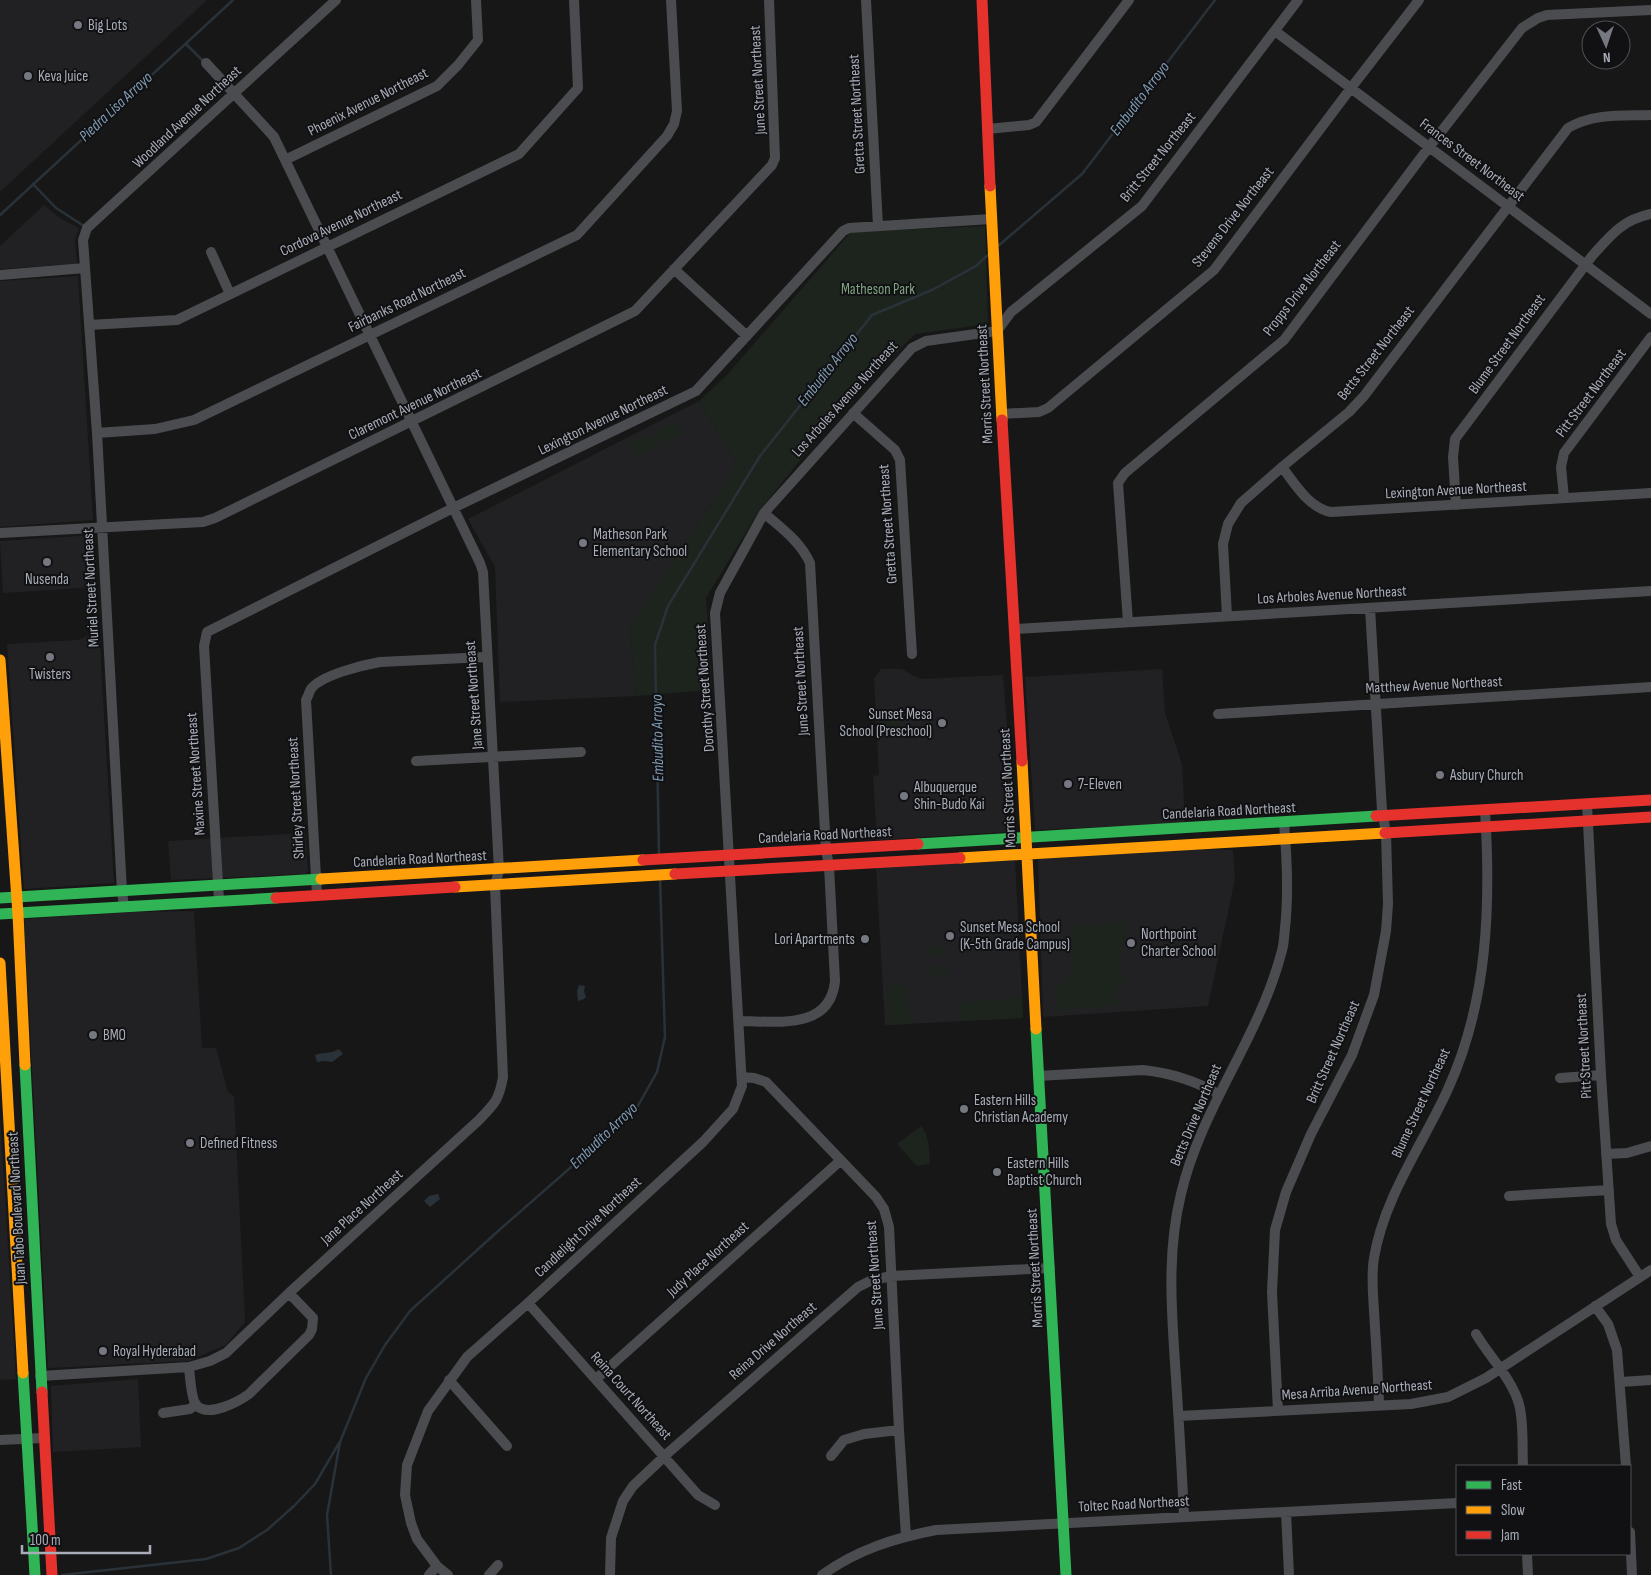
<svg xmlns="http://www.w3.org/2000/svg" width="1651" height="1575" viewBox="0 0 1651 1575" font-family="'Sofia Sans Condensed',sans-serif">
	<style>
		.built { fill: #212123 }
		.green { fill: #1d241e }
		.water { fill: #2a3239 }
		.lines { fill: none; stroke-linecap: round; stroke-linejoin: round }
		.stream { stroke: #2a3239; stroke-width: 2.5 }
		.street { stroke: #4b4c50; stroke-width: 10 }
		.fast { stroke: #30b455; stroke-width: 11 }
		.slow { stroke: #ff9f0a; stroke-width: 11 }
		.jam { stroke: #e5322d; stroke-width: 11 }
		.poi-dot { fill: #757880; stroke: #111113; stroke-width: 2 }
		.labels { text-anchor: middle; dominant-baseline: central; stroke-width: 4; stroke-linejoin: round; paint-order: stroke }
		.poi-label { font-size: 15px; fill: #a8adb8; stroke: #111113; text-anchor: start }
		.street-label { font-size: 15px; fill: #a8adb8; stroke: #111113 }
		.park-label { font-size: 15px; fill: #7fa381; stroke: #111113 }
		.water-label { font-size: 16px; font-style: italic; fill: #7f9bb3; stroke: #111113 }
	</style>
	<rect width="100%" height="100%" fill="#171717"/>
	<path class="built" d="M0,0H207L0,192Z
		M44,205L60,218L79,228L75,240L77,264L0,269V246Z
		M78,276L93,520L0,527V281Z
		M699,401L737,463L630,628L636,696L500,702L495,567L468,519Z
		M95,535L97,587L3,593L0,541Z
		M99,631L114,883L24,889L7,644L78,640Z
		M881,669H902L914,676L923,679L1003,675L1015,827L1012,830L1007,832L877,840L873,776L879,775L874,678Z
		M1162,669L1165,713L1182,764L1185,823L1035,830L1025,677Z
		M305,833L308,872L305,874L171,880L168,841Z
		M1202,849L1233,850L1235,879L1208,1006L1043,1017L1038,859Z
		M1015,858L1023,1018L885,1025L876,867Z
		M194,911L202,1048H216L228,1092L234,1096L245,1322L226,1345L188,1361L48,1368L24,919L134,912Z
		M0,1114L16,1379L0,1380Z
		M138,1379L141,1447L53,1452L51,1386Z"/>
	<path class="green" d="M985,226L988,324L915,334L849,400L759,511L706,598L712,690L636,696L630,628L737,463L699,401L727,375L851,232Z
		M676,420L683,434L662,444L655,430Z
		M650,433L657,447L636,457L629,443Z
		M881 719a10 10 0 1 1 20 0a10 10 0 1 1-20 0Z
		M1128,922L1117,976L1130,979V981L1118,985L1115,999L1125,1005L1056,1010V988L1069,979L1073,972L1072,931L1078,926Z
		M929,946H946L947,954L929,955Z
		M947,966L948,974L931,976L930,967Z
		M908,985L910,1024L890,1025L887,986Z
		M1022,998L1023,1018L959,1021L958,1002Z
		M921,1126C930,1136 929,1152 930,1164L917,1166L897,1144Z"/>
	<path class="water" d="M579,985L585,986L584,991L586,997L584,999L578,1001L577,991Z
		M339,1049L343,1054L332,1062L324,1061L317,1062L315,1055C324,1052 331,1054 339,1049Z
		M438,1194L440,1199L430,1207L424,1201L429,1196Z"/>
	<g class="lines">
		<path class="stream" d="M186,44L204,62
			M33,184L56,208L84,226
			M0,215L233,0
			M998,246L1082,174L1215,0
			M659,853L655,645L668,606L760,456L872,315L932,290L976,266L988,255
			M62,1575L206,1559L239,1548L267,1530L294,1506L315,1484L339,1443
			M331,1575L327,1515L340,1442L366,1378L385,1345L410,1311L497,1232L635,1111L657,1072L665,1037L660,879"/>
		<path class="street" d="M866,0L878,226
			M1275,31L1651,314
			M988,129L1029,125L1036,122L1129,0
			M285,160L437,86L458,65L478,40L476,0
			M211,252L230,294
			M674,269L747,336
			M0,275L85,268
			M89,325L177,320L519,154L578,88L574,0
			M853,413L895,450L900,460L912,654
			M1001,414L1039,412L1048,408L1214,270L1351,88L1419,0
			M97,433L155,429L194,420L577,235L667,136L674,124L677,111L671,0
			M1282,467C1295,484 1309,508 1331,512L1651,493
			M1564,498L1561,467L1564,453L1651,337
			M1456,505L1453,457L1455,439L1592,256C1611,235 1622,220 1651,214
			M0,533L203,522L215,518L635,311L772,165L775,158L769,0
			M1227,616L1223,544L1228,524L1241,503L1282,467L1349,412L1364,396L1568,128C1594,113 1621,116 1651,115
			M1128,622L1118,483L1125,473L1284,340L1423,155L1522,28L1538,18L1547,15L1651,10
			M1015,629L1651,591
			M1218,714L1651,687
			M416,761L581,752
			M1587,804L1601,1075L1611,1224L1616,1240L1640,1277
			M317,895L306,700C308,697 309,692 311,689C321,675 363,665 380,662L486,657
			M219,900L204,646L207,632L447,511L696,391L843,231L849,228L991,219
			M124,907L122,891L97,433L83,240L87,228L336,0
			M739,1021C776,1021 830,1031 835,981L829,866L826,850L810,563C800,541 781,528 764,513
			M1038,1076L1143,1070C1171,1073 1194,1080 1218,1094
			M743,1077L754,1078L766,1082L876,1197L884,1209L889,1227L899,1430L906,1536
			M1560,1078L1601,1075
			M1606,1154L1627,1153L1651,1146
			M1509,1196L1609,1190
			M528,1303L698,1495L715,1505
			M1595,1306L1608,1324L1617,1350L1626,1466
			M1476,1334C1489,1356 1512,1379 1519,1404C1524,1423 1522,1446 1523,1466
			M189,1367C190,1376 191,1398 196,1405C208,1418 238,1402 249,1394L309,1335L312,1329L313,1318L289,1293
			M40,1376L189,1367L210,1361L226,1353L289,1293L479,1120C495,1103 499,1100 503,1077L495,886L499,870L483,572L480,563L274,137L206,63
			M596,1379L840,1161
			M449,1380L507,1446
			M1621,1382L1651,1380
			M1379,1405C1378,1374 1376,1342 1374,1311C1373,1294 1371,1275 1374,1258C1384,1197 1423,1144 1448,1089C1488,1001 1491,905 1485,810
			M1278,1411L1272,1292L1275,1230L1286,1192L1311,1134L1352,1055L1374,995L1386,931L1388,904L1386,833L1382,810L1370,608
			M163,1413L190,1409L196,1404
			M1179,1416L1411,1404L1448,1397L1486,1378L1651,1270
			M0,1440L43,1438
			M831,1456L844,1440L864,1434L899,1430
			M1286,1512L1289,1575
			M1184,1517C1182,1471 1179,1424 1176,1378C1172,1316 1166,1255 1181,1194C1201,1108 1259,1038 1281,954C1284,946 1284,937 1285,928C1289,893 1287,858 1284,823
			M1630,1532L1632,1575
			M1527,1554L1528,1575
			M429,1575L437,1566
			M448,1575L437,1566L417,1539L411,1523L405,1495L407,1465L428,1411L467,1357L528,1303L703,1142L733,1109L742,1086L715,613L720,593L764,513L912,348L926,341L997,331L1011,312L1142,206L1298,0
			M489,1575L498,1565
			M610,1575L611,1538L623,1501L633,1486L669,1452L858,1287L872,1280L892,1276L1050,1268
			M822,1575C857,1550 894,1538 936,1530L1457,1503"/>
		<path class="fast" d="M918,844L1376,816
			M0,898L321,879
			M0,914L276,898
			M1036,1029L1066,1575
			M25,1065L42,1392
			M23,1373L35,1575"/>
		<path class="slow" d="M990,186L1002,420
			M0,660L18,914L25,1065
			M1022,761L1036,1029
			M960,858L1385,833
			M321,879L643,860
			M455,887L675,874
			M0,963L23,1373"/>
		<path class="jam" d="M982,0L990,186
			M1002,420L1022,761
			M1376,816L1651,800
			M1385,833L1651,817
			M643,860L918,844
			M675,874L960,858
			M276,898L455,887
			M42,1392L52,1575"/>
	</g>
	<g class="poi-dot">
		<circle cx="78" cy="25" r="5"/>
		<circle cx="28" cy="76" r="5"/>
		<circle cx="583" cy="543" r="5"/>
		<circle cx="47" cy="562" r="5"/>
		<circle cx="50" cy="657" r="5"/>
		<circle cx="942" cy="723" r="5"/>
		<circle cx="1440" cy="775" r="5"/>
		<circle cx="1068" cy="784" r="5"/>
		<circle cx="904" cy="796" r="5"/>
		<circle cx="950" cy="936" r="5"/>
		<circle cx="865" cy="939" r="5"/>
		<circle cx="1131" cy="943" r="5"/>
		<circle cx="93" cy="1035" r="5"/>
		<circle cx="964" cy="1109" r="5"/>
		<circle cx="190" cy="1143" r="5"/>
		<circle cx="997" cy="1172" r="5"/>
		<circle cx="103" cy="1351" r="5"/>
	</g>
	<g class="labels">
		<g class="poi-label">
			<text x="88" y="25">Big Lots</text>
			<text x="38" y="76">Keva Juice</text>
			<text x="593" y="534">Matheson Park<tspan x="593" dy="17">Elementary School</tspan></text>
			<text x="47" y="579" text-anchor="middle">Nusenda</text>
			<text x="50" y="674" text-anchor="middle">Twisters</text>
			<text x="932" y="714" text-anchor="end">Sunset Mesa<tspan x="932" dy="17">School (Preschool)</tspan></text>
			<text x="1450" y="775">Asbury Church</text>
			<text x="1078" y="784">7-Eleven</text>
			<text x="914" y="787">Albuquerque<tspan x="914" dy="17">Shin-Budo Kai</tspan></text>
			<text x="960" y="927">Sunset Mesa School<tspan x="960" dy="17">(K-5th Grade Campus)</tspan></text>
			<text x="1141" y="934">Northpoint<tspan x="1141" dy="17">Charter School</tspan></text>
			<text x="855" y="939" text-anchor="end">Lori Apartments</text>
			<text x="103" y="1035">BMO</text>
			<text x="974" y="1100">Eastern Hills<tspan x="974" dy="17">Christian Academy</tspan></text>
			<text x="200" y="1143">Defined Fitness</text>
			<text x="1007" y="1163">Eastern Hills<tspan x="1007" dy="17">Baptist Church</tspan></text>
			<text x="113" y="1351">Royal Hyderabad</text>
		</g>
		<g class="street-label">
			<text transform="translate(758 80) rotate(-93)">June Street Northeast</text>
			<text transform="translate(368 102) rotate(-27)">Phoenix Avenue Northeast</text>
			<text transform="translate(857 114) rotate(-93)">Gretta Street Northeast</text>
			<text transform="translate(187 117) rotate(-43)">Woodland Avenue Northeast</text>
			<text transform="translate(1158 157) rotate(-51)">Britt Street Northeast</text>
			<text transform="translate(1472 160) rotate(37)">Frances Street Northeast</text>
			<text transform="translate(1233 217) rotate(-52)">Stevens Drive Northeast</text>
			<text transform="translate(341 223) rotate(-26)">Cordova Avenue Northeast</text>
			<text transform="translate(1302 288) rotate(-52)">Propps Drive Northeast</text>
			<text transform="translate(407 300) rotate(-26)">Fairbanks Road Northeast</text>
			<text transform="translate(1507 344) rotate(-54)">Blume Street Northeast</text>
			<text transform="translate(1376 353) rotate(-52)">Betts Street Northeast</text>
			<text transform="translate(985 384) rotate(-93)">Morris Street Northeast</text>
			<text transform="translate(1591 393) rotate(-53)">Pitt Street Northeast</text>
			<text transform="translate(845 399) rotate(-48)">Los Arboles Avenue Northeast</text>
			<text transform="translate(415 404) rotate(-26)">Claremont Avenue Northeast</text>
			<text transform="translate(603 420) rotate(-26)">Lexington Avenue Northeast</text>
			<text transform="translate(1456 490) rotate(-3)">Lexington Avenue Northeast</text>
			<text transform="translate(888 524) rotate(-94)">Gretta Street Northeast</text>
			<text transform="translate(91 588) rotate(-93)">Muriel Street Northeast</text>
			<text transform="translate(1332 595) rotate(-3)">Los Arboles Avenue Northeast</text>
			<text transform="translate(801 681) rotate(-93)">June Street Northeast</text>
			<text transform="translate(1434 685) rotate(-3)">Matthew Avenue Northeast</text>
			<text transform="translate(705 688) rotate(-94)">Dorothy Street Northeast</text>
			<text transform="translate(474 695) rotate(-94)">Jane Street Northeast</text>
			<text transform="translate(196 774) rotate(-94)">Maxine Street Northeast</text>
			<text transform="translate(1008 788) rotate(-93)">Morris Street Northeast</text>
			<text transform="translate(296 798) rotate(-93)">Shirley Street Northeast</text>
			<text transform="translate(1229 811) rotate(-3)">Candelaria Road Northeast</text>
			<text transform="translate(825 835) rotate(-3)">Candelaria Road Northeast</text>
			<text transform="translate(420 859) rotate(-3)">Candelaria Road Northeast</text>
			<text transform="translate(1584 1046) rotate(-93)">Pitt Street Northeast</text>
			<text transform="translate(1333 1052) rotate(-66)">Britt Street Northeast</text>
			<text transform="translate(1421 1103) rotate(-65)">Blume Street Northeast</text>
			<text transform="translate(1196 1115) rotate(-67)">Betts Drive Northeast</text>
			<text transform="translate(362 1207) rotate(-42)">Jane Place Northeast</text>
			<text transform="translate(17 1208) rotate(-93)">Juan Tabo Boulevard Northeast</text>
			<text transform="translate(588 1227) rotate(-43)">Candlelight Drive Northeast</text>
			<text transform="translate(708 1259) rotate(-42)">Judy Place Northeast</text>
			<text transform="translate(1035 1268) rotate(-93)">Morris Street Northeast</text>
			<text transform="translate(875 1275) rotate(-94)">June Street Northeast</text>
			<text transform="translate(773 1341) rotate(-41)">Reina Drive Northeast</text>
			<text transform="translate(1357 1390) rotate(-4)">Mesa Arriba Avenue Northeast</text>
			<text transform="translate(631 1396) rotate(48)">Reina Court Northeast</text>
			<text transform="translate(1134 1504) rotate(-3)">Toltec Road Northeast</text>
		</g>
		<g class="park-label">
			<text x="878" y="289">Matheson Park</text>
		</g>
		<g class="water-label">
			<text transform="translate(1140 99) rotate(-53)">Embudito Arroyo</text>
			<text transform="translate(116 107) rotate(-43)">Piedra Lisa Arroyo</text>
			<text transform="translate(828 370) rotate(-52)">Embudito Arroyo</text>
			<text transform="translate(658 738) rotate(-91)">Embudito Arroyo</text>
			<text transform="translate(604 1136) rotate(-44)">Embudito Arroyo</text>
		</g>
	</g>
	<rect x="1456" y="1465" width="175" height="90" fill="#111113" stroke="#4d4f55"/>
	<rect x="1466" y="1481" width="25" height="8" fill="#30b455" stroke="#4d4f55"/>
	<text x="1501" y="1490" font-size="15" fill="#a8adb8">Fast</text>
	<rect x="1466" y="1506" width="25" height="8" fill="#ff9f0a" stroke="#4d4f55"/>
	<text x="1501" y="1515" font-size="15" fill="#a8adb8">Slow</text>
	<rect x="1466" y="1531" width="25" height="8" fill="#e5322d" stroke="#4d4f55"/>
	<text x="1501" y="1540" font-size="15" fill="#a8adb8">Jam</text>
	<g transform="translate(1606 45) rotate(177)"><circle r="24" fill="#111113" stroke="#4d4f55"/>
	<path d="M0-4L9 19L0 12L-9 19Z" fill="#757880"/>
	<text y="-8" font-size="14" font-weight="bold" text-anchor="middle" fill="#a8adb8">N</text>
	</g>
	<path d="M22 1545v8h128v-8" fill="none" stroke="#a8adb8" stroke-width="2.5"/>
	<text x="30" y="1545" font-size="15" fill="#a8adb8" stroke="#111113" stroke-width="4" paint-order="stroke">100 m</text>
</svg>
